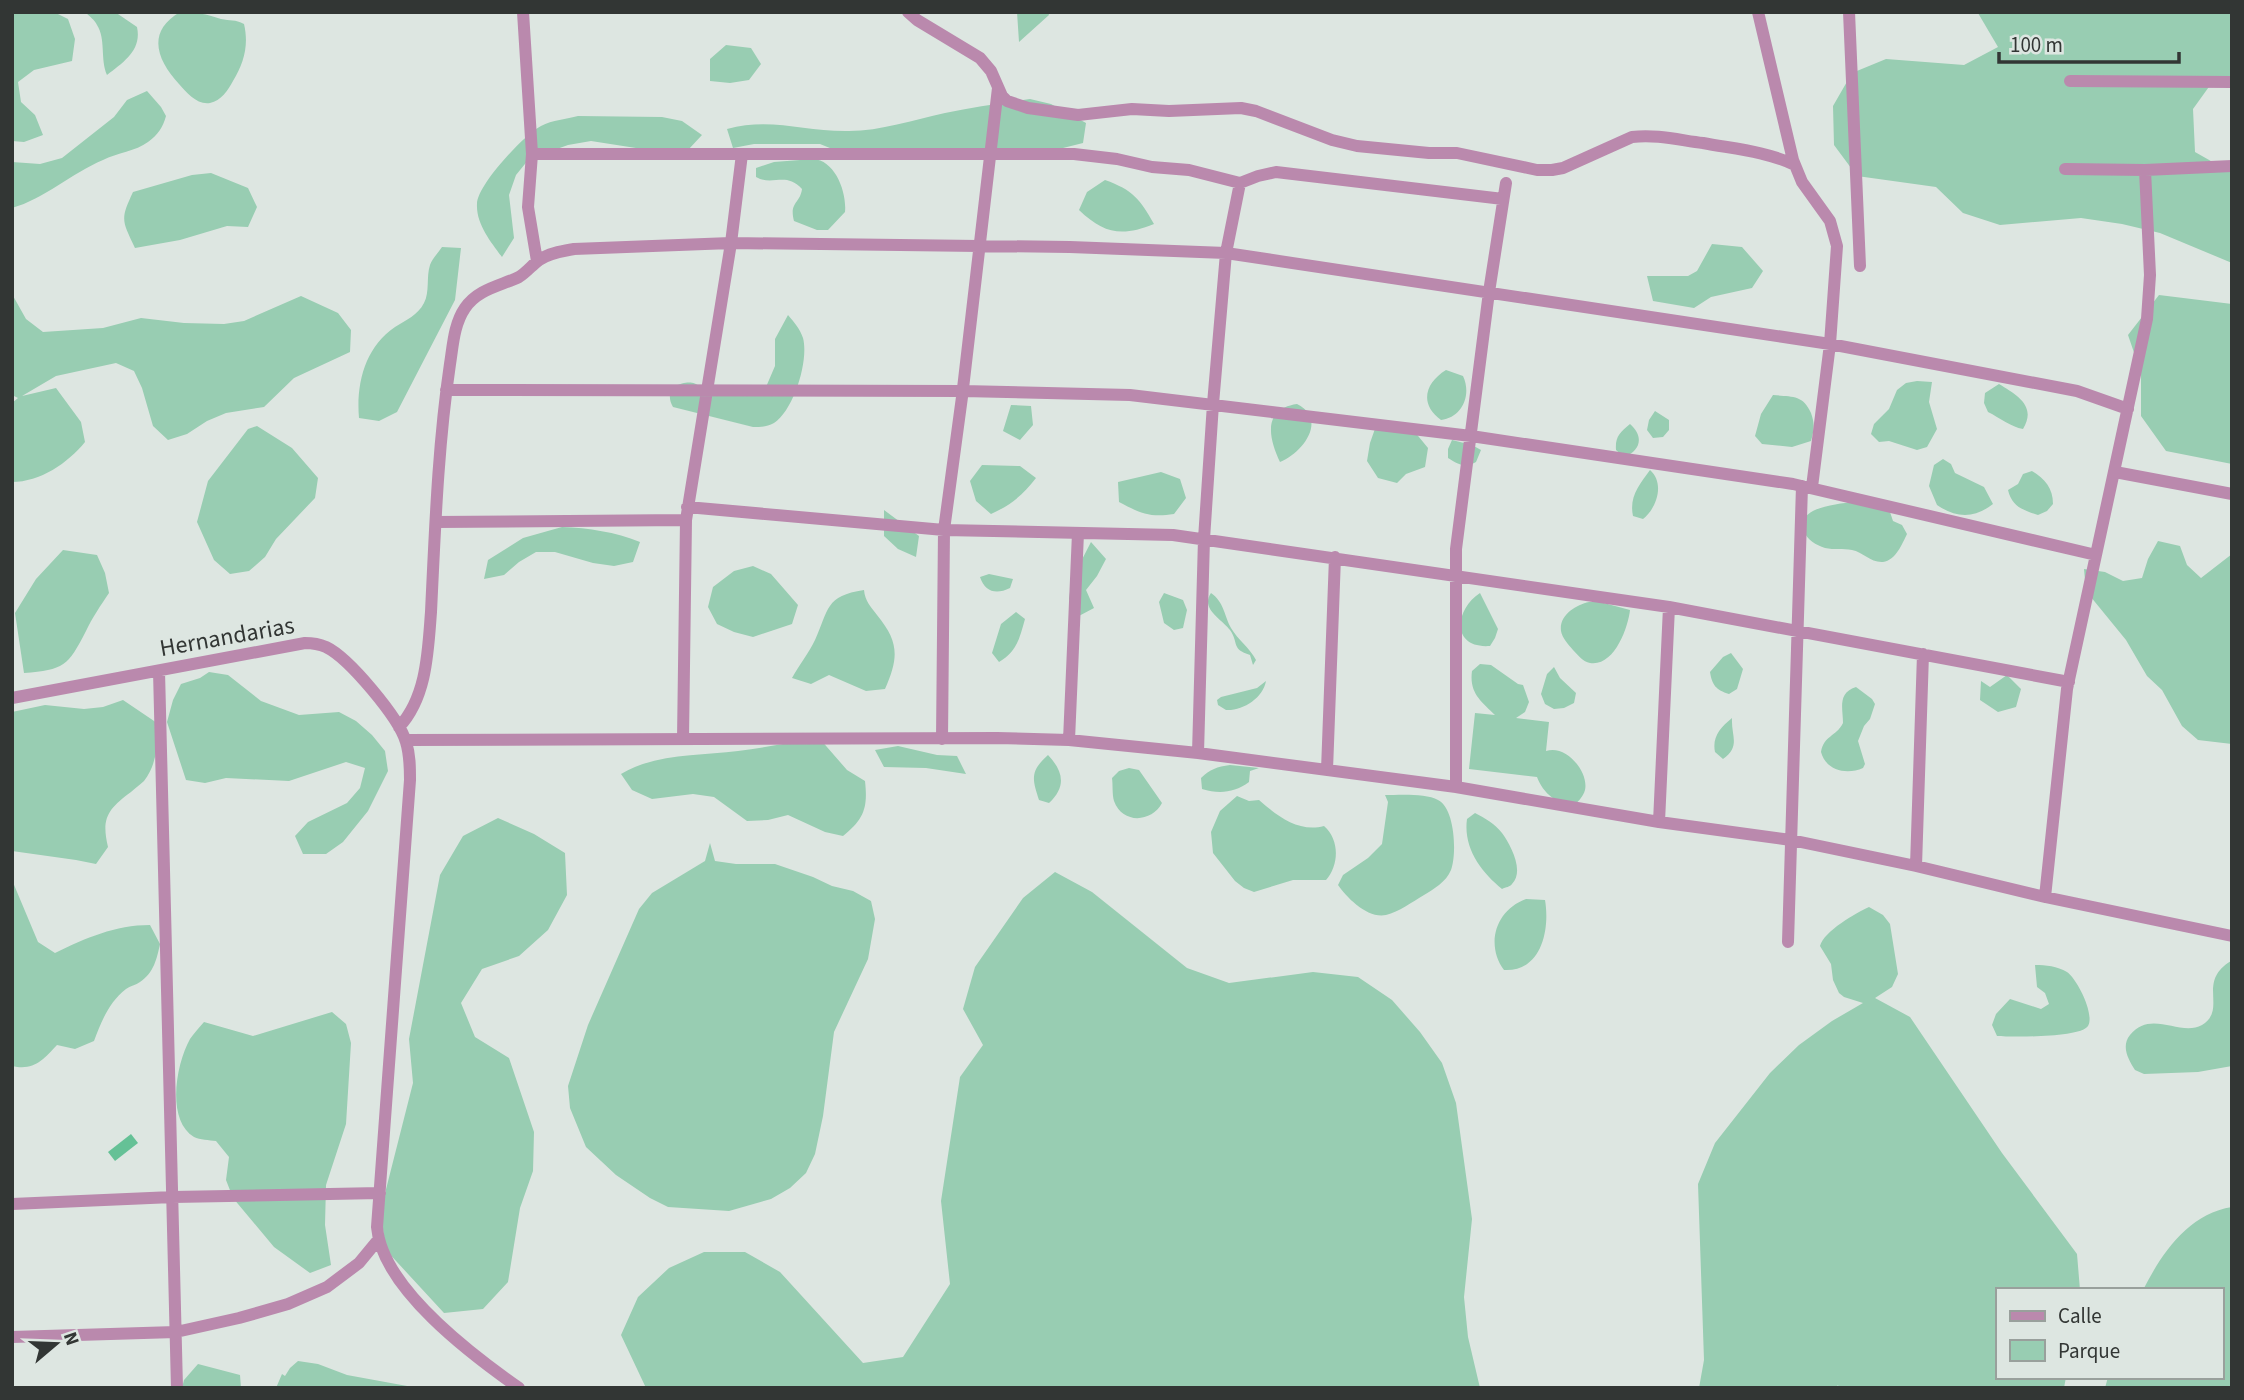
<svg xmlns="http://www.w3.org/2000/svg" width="2244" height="1400" viewBox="0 0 2244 1400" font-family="'Source Sans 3',sans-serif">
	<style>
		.green { fill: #98cdb2 }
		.water { fill: #65c196 }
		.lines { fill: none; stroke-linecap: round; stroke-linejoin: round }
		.minor { stroke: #ba89ad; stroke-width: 12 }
		.labels { text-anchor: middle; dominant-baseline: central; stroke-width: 6; stroke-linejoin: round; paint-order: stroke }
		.street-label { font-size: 24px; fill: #323634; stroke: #dde6e1 }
	</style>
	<rect width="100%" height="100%" fill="#dde6e1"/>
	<path class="green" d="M12,12H54L68,19L75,39L72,61L34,70L18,82L21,102L35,115L43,135L24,142L12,141Z
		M85,12H115L137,27C142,50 124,62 107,75C100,59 106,39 97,25C95,20 89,16 85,12Z
		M180,12C198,12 205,14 221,19C230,21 235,19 244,24C249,45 244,63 233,81C228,90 221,101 210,103C197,105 187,93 179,84C157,60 146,32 180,12Z
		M1017,12H1048L1049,15L1019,42Z
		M1970,12H2232V82L2216,77L2193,109L2195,152L2232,173V263L2160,233L2122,224L2081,218L2000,225L1963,213L1936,187L1857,176L1834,145L1833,106L1852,73L1886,59L1964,65L1998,47L1978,13Z
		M726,45L751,48L761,64L749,80L730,83L710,81V59Z
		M147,91L161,107L166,116C163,127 158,135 148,142C136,151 117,153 103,160C72,173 44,199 12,208V162L40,164L62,158L114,117L127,100Z
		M1030,99L1051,104L1086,123L1083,143L1063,148L1004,153L857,159L820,144H754L733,148L727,129C769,117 803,131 845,131C878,132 912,120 945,113C973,107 1002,103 1030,99Z
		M578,116L662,117L682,121L702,135L688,150L668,153L591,141L568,145L529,159L516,175L509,195L514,238L502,257C491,242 476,224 477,204C477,185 525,134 541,126C552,120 567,119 578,116Z
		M813,159C835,160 847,192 845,212L828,230H817L794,221C789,202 800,204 802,189C785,171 773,187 756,177V168L774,162Z
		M211,173L248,188L257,207L248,227L227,226L180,240L135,248C122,220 120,220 133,192L192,175Z
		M1105,180C1133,190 1140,199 1154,224C1122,237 1104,234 1079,210L1087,192Z
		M1712,244L1742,247L1763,271L1752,288L1711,297L1694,308L1653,301L1647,276H1688L1697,271Z
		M442,247L461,248L455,300L397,412L379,421L359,418C356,384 365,347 395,327C406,320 418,315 424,303C430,292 426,277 430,265C432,259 438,253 442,247Z
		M12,294L26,319L43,332L103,328L141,318L184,323L224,324L244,321L301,296L338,313L351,330L350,352L294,378L264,407L226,413L207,421L187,434L168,440L153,426L142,388L134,371L116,363L56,376L22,396L56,388L81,422L85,442C68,463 40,482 12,482V403L18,398L12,395Z
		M2159,295L2232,304V464L2166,451L2141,416V373L2128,335Z
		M788,315C794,322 800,329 803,338C809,360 794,410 774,423C767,427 761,427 753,427L673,407C669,400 669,395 672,387C698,376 694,388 715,391C728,394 752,388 766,387L775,366V339Z
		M1446,370L1463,376C1472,395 1462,418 1441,420C1419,404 1425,383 1446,370Z
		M1917,381L1932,382L1929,402L1937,429L1927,447L1917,450L1889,441L1879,442L1871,434L1874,424L1889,409L1897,390L1906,383Z
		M1999,384C2017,395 2037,406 2023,429C2011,427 2000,418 1988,412L1984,403L1985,393Z
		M1773,395C1791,397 1803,394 1811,413C1815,424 1814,430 1811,441L1792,447L1762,444L1755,436L1761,414Z
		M1297,404C1328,419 1303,453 1280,462C1268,437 1263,409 1297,404Z
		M1011,405L1031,406L1033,425L1020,440L1003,431Z
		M1655,411L1669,420V430L1663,437L1653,438L1647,430L1649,420Z
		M1377,423L1414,431L1428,448L1425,467L1406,474L1397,483L1378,478L1367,461L1370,443Z
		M1630,424C1644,436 1641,451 1624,457L1616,450C1615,437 1620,432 1630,424Z
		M257,426L292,448L318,478L315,498L276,539L265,557L249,571L230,574L214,560L197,522L208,481L248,429Z
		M1452,440L1472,445L1481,450L1476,462C1465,468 1459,465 1448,458V449Z
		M1943,459L1951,464L1955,473L1984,487L1993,504C1974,519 1956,518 1937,505L1929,486L1934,465Z
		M982,465L1020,466L1036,478C1023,495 1011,505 991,514L976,501L970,481Z
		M1650,470C1665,483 1657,508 1643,519L1633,516C1629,497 1639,485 1650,470Z
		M2032,471C2045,479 2053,488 2053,504L2047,511L2038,515C2023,510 2012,507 2008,490L2018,484L2023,474Z
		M1161,472L1180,479L1186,498L1174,514C1150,518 1140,513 1119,502L1118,482Z
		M1853,502L1890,512L1893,521L1902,525L1907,534C1902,544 1896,560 1883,562C1871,563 1863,552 1852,550C1843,548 1834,550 1825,548C1816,545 1807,540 1804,531C1795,507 1838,504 1853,502Z
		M884,510L919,536L916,557L898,549L884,536Z
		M562,527C589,528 615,532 640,542L633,562L614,566L593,563L555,552H536L519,562L504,575L484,579L488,560L523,538Z
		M2158,541L2180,546L2187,565L2201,578L2232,554V744L2198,740L2182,726L2162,690L2147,676L2126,640L2086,591L2084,569L2105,572L2123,581L2142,578L2148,559Z
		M1091,542L1106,559L1097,576L1086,590L1094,608L1077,617L1069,599L1072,579Z
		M63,550L97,555L105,573L109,593C101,605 92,618 86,631C68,666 64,670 24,673L15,613L36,579Z
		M753,566L771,574L798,605L792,624L753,637L734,632L717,624L708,607L713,587L734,571Z
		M989,574L1013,579L1010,588C996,595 985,592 980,577Z
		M864,590C865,601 871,607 877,615C899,642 899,657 885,689L866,691L829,675L811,684L792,678C799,665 809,653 815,640C829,609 825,596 864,590Z
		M1164,593L1183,600L1187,610L1183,628L1174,630L1164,623L1159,602Z
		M1211,593C1224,602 1224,615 1231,628C1238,640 1250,648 1256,660L1253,665L1250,655C1231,649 1239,643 1230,630C1222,619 1200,609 1211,593Z
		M1480,593L1498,629L1495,638L1490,646C1451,649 1454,610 1480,593Z
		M1589,602H1600L1630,610C1628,628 1614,667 1590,663C1583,662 1578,655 1573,650C1569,645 1562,638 1561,631C1559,615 1576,605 1589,602Z
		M1016,612L1025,619C1020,637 1017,652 999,662L992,653L1001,624Z
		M1731,653L1743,669L1737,689L1729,694C1716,690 1712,685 1710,672L1723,657Z
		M1480,664L1491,665L1518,684L1523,685L1529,702L1525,712L1516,718L1549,722L1546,751C1566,744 1589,772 1585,790C1583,797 1579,800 1575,805C1557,805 1543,793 1537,777L1469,769L1475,713L1495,715C1481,701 1469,693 1472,671Z
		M1554,667L1560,678L1576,693L1574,703L1564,708L1554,709L1545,704L1541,694L1547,674Z
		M209,672L228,675L261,701L299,715L339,712L356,721L372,735L385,751L388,771L368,811L343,842L326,854H303L295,836L308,822L347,803L360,788L365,768L346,762L289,781L226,778L205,783L186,780L167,722L173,700L181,684L200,678Z
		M2007,675L2021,689L2016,707L1998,712L1980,700L1981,681L1990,687Z
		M1266,681C1263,698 1243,711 1226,710L1218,705L1217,700L1221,697L1257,688Z
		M1856,687L1872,699L1875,704L1870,719L1864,726L1858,741L1865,764L1863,768C1847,775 1826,771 1821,752C1824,735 1836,737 1843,723C1843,709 1837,693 1856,687Z
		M123,700L157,723C158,744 157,764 144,781C140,785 135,788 131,792C108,809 101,818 108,847L96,864L76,860L12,851V712L45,705L84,709L103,707Z
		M1732,718C1731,736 1741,746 1723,759L1715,752C1712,737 1720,728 1732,718Z
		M820,739L847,770L865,781C868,808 864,819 843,836L825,832L788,815L768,820L747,821L714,797L693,794L652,799L632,790L621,774C656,753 699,756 738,751C766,748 793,741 820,739Z
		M898,746L937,755L957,756L966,774L926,768L884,767L875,750Z
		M1048,755C1063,771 1067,786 1049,803L1039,800C1032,779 1030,771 1048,755Z
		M1230,765L1259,768L1250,771L1249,782C1234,793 1219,794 1202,789L1201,778C1210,769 1217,767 1230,765Z
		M1129,768L1139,770L1162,803C1152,822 1123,825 1114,801C1112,794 1113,785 1112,778L1119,771Z
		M1385,795C1399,795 1426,793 1438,800C1455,808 1457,854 1451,870C1446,882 1434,889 1424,895C1412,902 1399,912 1386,915C1368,919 1347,898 1338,885L1343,875L1368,858L1382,844L1388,802Z
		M1237,796L1249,801L1259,800C1277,816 1299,833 1324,826C1340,840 1339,865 1326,880H1293L1254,892L1244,888L1235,881L1213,853L1211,832L1220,811Z
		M1475,813C1485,818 1495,824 1502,833C1510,844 1525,871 1512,884C1510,887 1506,887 1502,889C1481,872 1463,848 1467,819Z
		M498,818L534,834L565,853L567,895L548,930L519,956L482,969L461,1003L475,1037L509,1058L534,1132L533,1171L520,1208L508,1282L483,1309L444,1313L385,1249L381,1209L413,1083L409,1039L440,875L463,836Z
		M710,843L715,861L736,864H775L813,877L832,886L853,891L871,901L875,919L868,959L834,1032L823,1116L815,1154L806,1173L790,1188L771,1199L729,1211L668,1207L650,1198L616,1175L586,1147L570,1108L568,1086L588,1025L639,909L652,893L705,861Z
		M1055,872L1092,892L1187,968L1229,983L1313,972L1358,977L1392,1000L1420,1032L1442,1063L1456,1103L1472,1219L1464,1297L1468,1337L1480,1388H646L621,1335L638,1297L669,1268L704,1252H745L780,1272L863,1363L903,1357L950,1284L941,1201L960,1077L983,1045L963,1009L975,967L1023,898Z
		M12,880L38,942L55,953C86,938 115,925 150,925L160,944C157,958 154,973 140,982C136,985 130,986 126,989C109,1002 101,1022 94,1041L75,1049L57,1045C43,1060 34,1071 12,1066Z
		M1526,899L1545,900C1550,929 1542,972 1504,970C1485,944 1496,910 1526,899Z
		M1869,907L1883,915L1890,924L1898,974L1892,987L1875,998L1910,1017L2002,1153L2077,1254L2080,1290H1997V1377H2066L2064,1388H1839L1838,1385L1836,1388H1699L1704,1360L1698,1184L1715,1143L1770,1073L1799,1045L1832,1021L1863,1003L1844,997L1839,993L1833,980L1831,964L1820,946C1824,931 1856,913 1869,907Z
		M2231,961L2232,1066L2198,1072L2144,1074L2135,1070C2128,1059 2121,1046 2130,1035C2151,1009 2180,1037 2202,1025C2228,1009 2196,982 2231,961Z
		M2035,965C2046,965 2057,966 2067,972C2077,979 2095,1014 2088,1026C2080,1038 2012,1037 1997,1036L1992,1025L1996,1014L2010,999L2041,1009L2049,1004L2045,993L2037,987Z
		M332,1012L346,1024L351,1043L346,1124L326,1185L325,1225L331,1265L310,1273L274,1247L233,1198L226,1180L229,1157L216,1141C209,1140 200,1140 194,1137C166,1120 176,1064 190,1039C194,1033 199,1028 204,1022L253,1036Z
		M2232,1207V1388H2105L2108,1377H2221V1290H2143C2162,1253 2188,1214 2232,1207Z
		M298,1361L318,1364L347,1375L418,1388H276L282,1374L285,1376L290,1368Z
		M198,1364L240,1375L241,1388H182L184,1380Z"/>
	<path class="water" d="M131,1134L138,1143L115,1161L108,1152Z"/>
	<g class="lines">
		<path class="minor" d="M523,12L532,154L528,207L537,261
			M908,12L917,20L980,58L991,71L1002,96L1007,101L1028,108L1078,115L1132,109L1169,111L1241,108L1256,111L1332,140L1357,146L1429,153H1457L1537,170H1552L1563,168L1632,137C1656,134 1679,140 1703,143C1735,149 1765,151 1795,165
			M1758,12L1793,160L1802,182L1830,221L1837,246L1830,344L1812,487
			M1849,12L1860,266
			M2070,81L2232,82
			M532,154H1074L1117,159L1152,167L1189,170L1240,183L1258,176L1276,172L1503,199
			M2065,169L2145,170
			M446,390L963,391L1130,395L1471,436L1793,484L2096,555
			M2115,472L2232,494
			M687,507L944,530L1173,535L1669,607L2069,682
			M436,522L686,520
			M159,671L177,1388
			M12,698L305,643C312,643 319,644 326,647C349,658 399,718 406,742C410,755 410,767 410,780L377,1227C382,1288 472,1355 519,1388
			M399,727C427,697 428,651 431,612C435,529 438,445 450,364C453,345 454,324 465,308C478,289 500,286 519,277C527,272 532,265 539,260C549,253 563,251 574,249L731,243L1070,247L1226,253L1830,344L2077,391L2128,409
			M683,739L686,520L731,243L742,154
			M942,739L944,530L962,397L998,88
			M406,740L997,738L1069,740L1198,753L1456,787L1659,822L1791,840L1916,866L2045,897L2232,936
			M1069,740L1078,533
			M1198,753L1204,539L1213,404L1226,253L1240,183
			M1327,770L1335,557
			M1456,787V549L1489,292L1506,183
			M1659,822L1669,607
			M1916,866L1923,654
			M2045,897L2067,689L2147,319L2150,275L2145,170L2232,166
			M1788,942L1802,486
			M12,1204L173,1197L380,1193
			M12,1337L176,1332L239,1318L288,1304L327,1287L359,1263L378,1240"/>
	</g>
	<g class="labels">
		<g class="street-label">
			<text transform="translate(227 637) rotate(-10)">Hernandarias</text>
		</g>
	</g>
	<rect width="2244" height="1400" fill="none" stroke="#323634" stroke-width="28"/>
	<rect x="1996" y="1288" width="228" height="91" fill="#dde6e1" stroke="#99a09c" stroke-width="2"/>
	<rect x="2010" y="1311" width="35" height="10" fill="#ba89ad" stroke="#99a09c" stroke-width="2"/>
	<text x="2058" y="1323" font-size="21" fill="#323634">Calle</text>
	<rect x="2010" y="1340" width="35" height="21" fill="#98cdb2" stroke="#99a09c" stroke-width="2"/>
	<text x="2058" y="1358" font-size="21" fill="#323634">Parque</text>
	<g transform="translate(56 1344) rotate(71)" stroke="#dde6e1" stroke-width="5" paint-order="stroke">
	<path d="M0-5L12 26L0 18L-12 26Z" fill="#323634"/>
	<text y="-10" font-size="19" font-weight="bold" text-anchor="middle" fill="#323634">N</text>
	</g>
	<path d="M1999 52v10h180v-10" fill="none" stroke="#323634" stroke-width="3.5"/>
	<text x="2010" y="52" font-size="21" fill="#323634" stroke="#dde6e1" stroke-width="5" paint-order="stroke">100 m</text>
</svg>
